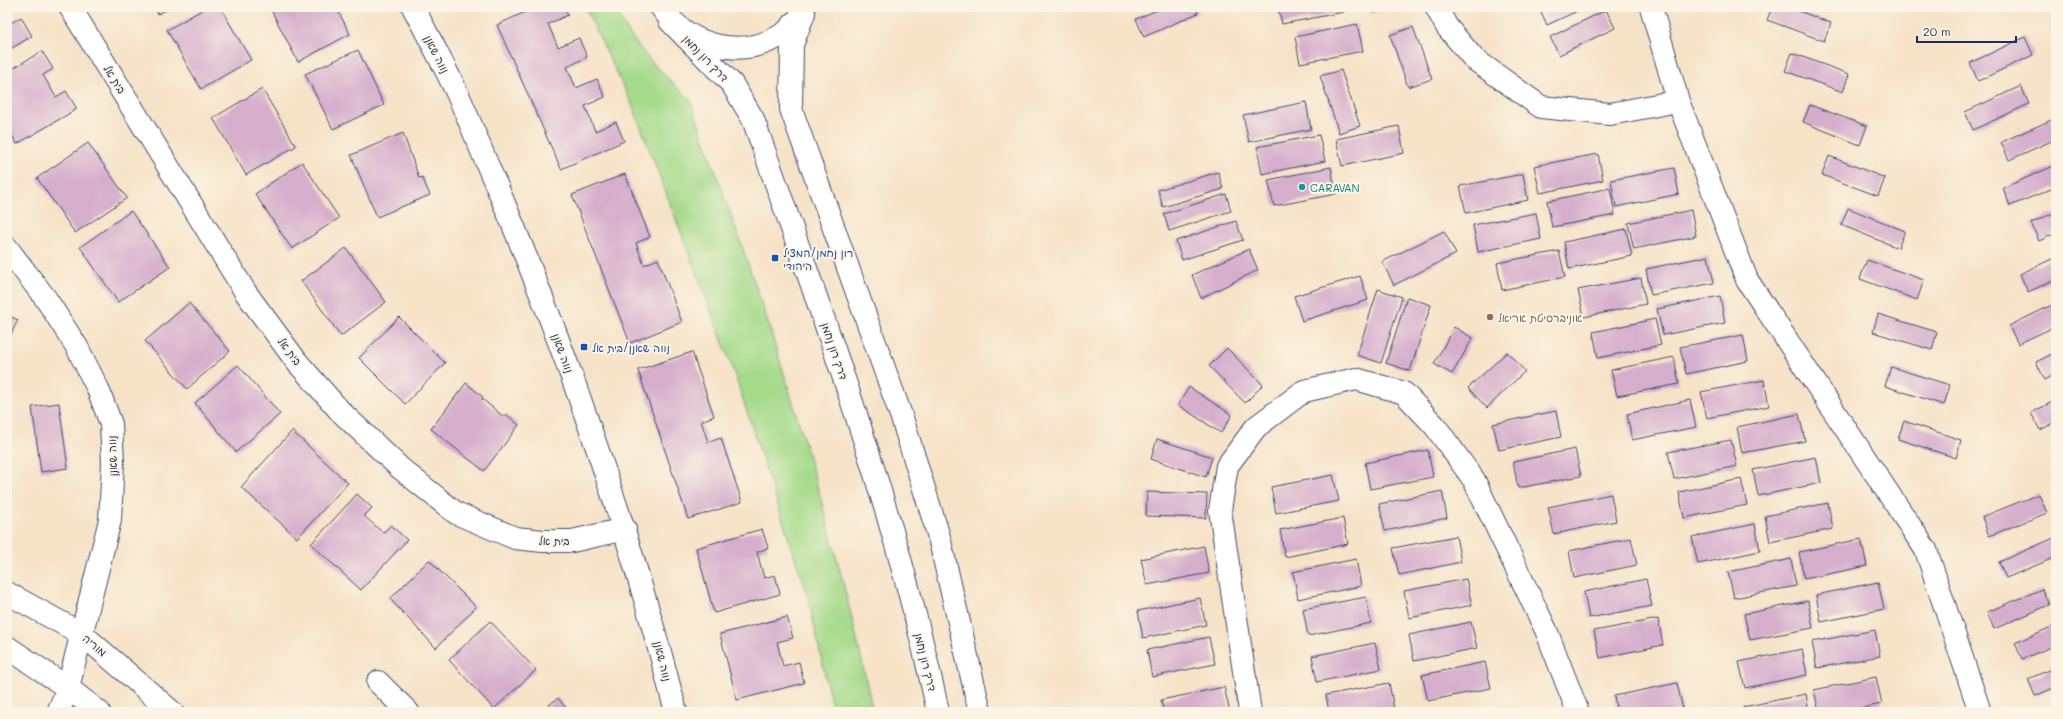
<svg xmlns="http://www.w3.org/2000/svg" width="2063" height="719" viewBox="0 0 2063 719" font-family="Mali,'Playpen Sans Hebrew',sans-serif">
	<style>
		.green { fill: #a5da8a; stroke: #608474 }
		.building { fill: #d5aecc }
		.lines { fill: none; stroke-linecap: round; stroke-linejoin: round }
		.minor-casing { stroke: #3c4a6e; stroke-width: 24 }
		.major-casing { stroke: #3c4a6e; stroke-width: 24 }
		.minor { stroke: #fff; stroke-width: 22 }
		.major { stroke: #fff; stroke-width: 22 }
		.culture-dot { fill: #0f9aa8; stroke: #fcf5e5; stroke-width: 1.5 }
		.transit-dot { fill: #1a4fb4; stroke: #fcf5e5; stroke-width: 1.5 }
		.education-dot { fill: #8d6e63; stroke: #fcf5e5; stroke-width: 1.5 }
		.labels { text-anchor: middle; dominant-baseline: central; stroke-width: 4; stroke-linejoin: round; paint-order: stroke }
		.street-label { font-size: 11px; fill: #1b2f5e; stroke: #fcf5e5 }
		.culture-label { font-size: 11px; fill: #0d838f; stroke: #fcf5e5; text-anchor: start }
		.transit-label { font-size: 11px; fill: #164399; stroke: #fcf5e5; text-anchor: start }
		.education-label { font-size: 11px; fill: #785e54; stroke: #fcf5e5; text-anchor: start }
	</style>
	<rect width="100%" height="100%" fill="#fcf5e5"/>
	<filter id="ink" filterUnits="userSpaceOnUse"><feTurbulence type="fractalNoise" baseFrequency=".025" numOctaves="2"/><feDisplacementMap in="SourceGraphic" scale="8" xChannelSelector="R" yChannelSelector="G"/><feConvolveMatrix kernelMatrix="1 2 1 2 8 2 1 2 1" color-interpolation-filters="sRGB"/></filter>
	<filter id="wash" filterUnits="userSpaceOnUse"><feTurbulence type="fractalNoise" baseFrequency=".012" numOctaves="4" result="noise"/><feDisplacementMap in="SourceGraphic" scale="16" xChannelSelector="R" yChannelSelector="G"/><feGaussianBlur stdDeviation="0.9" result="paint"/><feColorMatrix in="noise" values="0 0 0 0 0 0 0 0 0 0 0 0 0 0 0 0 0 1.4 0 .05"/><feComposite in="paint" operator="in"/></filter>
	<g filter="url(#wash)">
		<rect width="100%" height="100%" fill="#f6e2c7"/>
		<path class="green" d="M585,7H615C631,44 660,72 690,99C718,181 749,262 775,345C813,465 847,588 873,712H833L808,597L733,369L634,109Z"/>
		<g id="blocks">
			<path class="building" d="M154,7H172L158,14Z
				M207,7H220L251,60L201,89L167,30Z
				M272,7H336L350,34L298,62L270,8Z
				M536,7H564L568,15L548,24L558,47L579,38L587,57L567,67L576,88L597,79L605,97L585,106L595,131L616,122L624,141L561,169L497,25Z
				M1164,7H1196L1198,13L1144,37L1136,19Z
				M1278,7H1343L1344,12L1282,24Z
				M1371,7H1386L1374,13Z
				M1539,7H1586L1547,25Z
				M1772,7H1788L1831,23L1824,41L1767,20Z
				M1606,10L1615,28L1559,55L1550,37Z
				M7,16L11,23L21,17L32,36L7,51Z
				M1357,24L1363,51L1300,63L1295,37Z
				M1413,27L1432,79L1408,87L1390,35Z
				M2025,37L2033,55L1978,81L1970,63Z
				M358,50L384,105L333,129L305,74Z
				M42,51L53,69L43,75L56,97L66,91L77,109L17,144L7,127V72Z
				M1792,53L1849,74L1843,92L1785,71Z
				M1341,70L1360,126L1339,133L1320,76Z
				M2021,86L2029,104L1973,130L1965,112Z
				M262,89L296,146L246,175L213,118Z
				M1306,102L1311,129L1249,142L1243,115Z
				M1810,105L1867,126L1860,145L1803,122Z
				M2056,118V139L2009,160L2001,142Z
				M1399,126L1404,153L1342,166L1336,139Z
				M403,133L419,178L422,177L430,195L377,217L351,155Z
				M1319,135L1325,161L1262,174L1257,147Z
				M88,143L127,198L75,233L37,178Z
				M1598,154L1603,180L1540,193L1534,166Z
				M1829,156L1885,178L1878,196L1822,175Z
				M302,162L339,218L292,249L255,194Z
				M2056,165V187L2010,206L2003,188Z
				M1331,167L1336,194L1274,206L1268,180Z
				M1674,168L1679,194L1616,207L1611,180Z
				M1218,172L1223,189L1163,207L1158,190Z
				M625,174L650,237L636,243L644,265L658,259L682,322L630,343L572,195Z
				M1523,174L1528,200L1466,213L1460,186Z
				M1610,188L1615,215L1552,227L1547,201Z
				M1226,194L1231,211L1169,231L1164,214Z
				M1848,208L1905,231L1898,248L1841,225Z
				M1691,210L1696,236L1634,249L1628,223Z
				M131,211L170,267L118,302L80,247Z
				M2056,212V233L2039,241L2031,223Z
				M1536,213L1541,239L1478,252L1473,225Z
				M1236,221L1243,240L1182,260L1176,241Z
				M1626,229L1632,256L1569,269L1564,242Z
				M1444,231L1456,254L1394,285L1382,262Z
				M346,248L386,302L341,336L301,281Z
				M1249,249L1258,270L1201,298L1192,275Z
				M1559,251L1565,277L1502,290L1497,263Z
				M1708,256L1714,283L1651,295L1646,269Z
				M2056,257V279L2028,292L2020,274Z
				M1867,260L1924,280L1917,300L1860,279Z
				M1360,276L1368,300L1302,321L1294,296Z
				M1641,278L1646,304L1584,317L1578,290Z
				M1378,289L1402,297L1381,363L1357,355Z
				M1720,296L1725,323L1663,335L1657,309Z
				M1407,297L1431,305L1410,371L1386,363Z
				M189,303L230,351L187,389L145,341Z
				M2056,303V326L2018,344L2009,326Z
				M1878,314L1937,332L1932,350L1873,332Z
				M7,315L18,320L7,342Z
				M399,317L445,363L405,404L359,358Z
				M1655,319L1661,345L1598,358L1593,332Z
				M1454,327L1473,338L1452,374L1434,364Z
				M1743,335L1748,361L1686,374L1680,347Z
				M1227,348L1263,385L1245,403L1209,366Z
				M692,352L714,416L701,421L708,442L721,438L742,502L688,519L638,370Z
				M1507,352L1525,371L1487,408L1468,388Z
				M2056,352V374L2045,380L2036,362Z
				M1674,357L1679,384L1617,396L1611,370Z
				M238,365L280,414L236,452L195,403Z
				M1891,367L1950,385L1944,405L1885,386Z
				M1764,380L1769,406L1707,418L1701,392Z
				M466,383L483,397L482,399L504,417L506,414L519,425L484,471L431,429Z
				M1189,387L1232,415L1221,433L1178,405Z
				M1690,400L1696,427L1632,440L1627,414Z
				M2056,400V422L2040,430L2031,413Z
				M59,403L68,468L41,472L32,407Z
				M1556,411L1561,437L1499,450L1493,424Z
				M1799,414L1805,441L1742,453L1737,427Z
				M1904,421L1961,440L1956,458L1898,439Z
				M292,431L348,483L297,538L241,487Z
				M1157,439L1212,457L1206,477L1151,459Z
				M1731,440L1737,466L1674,479L1668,452Z
				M1575,449L1581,476L1518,488L1513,462Z
				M1428,450L1433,477L1370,489L1365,463Z
				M1816,457L1821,483L1758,496L1753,470Z
				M1333,475L1339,501L1276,513L1271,487Z
				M1741,479L1747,505L1684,518L1679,492Z
				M1442,491L1447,518L1385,531L1379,504Z
				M1147,492L1207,494L1206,518L1146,516Z
				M357,494L372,508L364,516L383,533L391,525L407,540L361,590L311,544Z
				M1611,494L1616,521L1554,534L1548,507Z
				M2039,494L2047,513L1989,536L1982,517Z
				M1828,503L1833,529L1770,542L1765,516Z
				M1343,518L1348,544L1285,557L1280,530Z
				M1755,524L1760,551L1698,564L1692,537Z
				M762,529L768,548L757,552L764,578L775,575L780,594L714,613L696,548Z
				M1456,536L1461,562L1399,575L1393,548Z
				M1631,538L1637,565L1574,578L1569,551Z
				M2054,538L2056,542V557L2006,578L1999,562Z
				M1861,539L1867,566L1804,579L1799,552Z
				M1204,546L1209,573L1147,585L1141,559Z
				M1356,559L1361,586L1298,599L1293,572Z
				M1791,559L1796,586L1734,598L1728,572Z
				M429,560L476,607L436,648L390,599Z
				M1466,579L1472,605L1409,618L1404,591Z
				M1646,579L1652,606L1589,618L1584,592Z
				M1878,582L1884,609L1821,622L1816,595Z
				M2042,589L2049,605L1994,629L1987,612Z
				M1366,597L1371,623L1308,636L1303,609Z
				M1200,598L1206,625L1143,638L1138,611Z
				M1808,601L1813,628L1750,640L1744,614Z
				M787,617L793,638L777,642L783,666L799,662L804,683L737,700L720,634Z
				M1658,619L1663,645L1600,658L1594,631Z
				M490,621L536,670L494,709L449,660Z
				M1471,622L1477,648L1414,661L1409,635Z
				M2056,625V645L2022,659L2015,643Z
				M1875,630L1880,656L1817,668L1812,642Z
				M1209,637L1215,664L1152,677L1147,650Z
				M1375,643L1381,669L1317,682L1312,656Z
				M1802,649L1807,675L1745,688L1739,662Z
				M1485,662L1491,688L1428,701L1422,675Z
				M2056,667V687L2035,696L2028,679Z
				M1876,677L1882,704L1841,712H1819L1814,690Z
				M1389,683L1394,709L1381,712H1329L1326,695Z
				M1677,683L1683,710L1671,712H1617L1614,696Z
				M1224,687L1230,712H1164L1161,700Z
				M1806,694L1809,712H1744L1743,707Z
				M558,698L569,712H540Z"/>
		</g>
	</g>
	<g filter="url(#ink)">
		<use href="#blocks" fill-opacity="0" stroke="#3c4a6e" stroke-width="1"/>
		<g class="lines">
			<defs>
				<path id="minor" d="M70,7L246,293L297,362L340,411L400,468L456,513L515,538L543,541H572L625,529
					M413,7C428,36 444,65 458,95C472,126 484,158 498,189C570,359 630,533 676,712
					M1436,7L1447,27L1474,59L1541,107L1610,114L1678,101
					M1651,7L1678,101L1747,280L1926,550L1980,712
					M7,248L46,299L77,347L98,389L111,424L113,462L110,520L68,688L58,712
					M7,593L82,634L172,712
					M7,647L68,688L99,712
					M378,682L408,712
					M1250,712L1220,510L1227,466L1256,427L1304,391L1356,379L1404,393L1435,426L1474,480L1546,630L1578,712"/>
				<path id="major" d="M661,7C689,48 744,61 786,32C791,28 796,21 801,16
					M804,13L792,45L791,109L902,418L939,537L980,712
					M670,21L732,84L753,119C822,313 895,509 938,712"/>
			</defs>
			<use href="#minor" class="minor-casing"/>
			<use href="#major" class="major-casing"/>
			<use href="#minor" class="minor"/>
			<use href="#major" class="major"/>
		</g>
	</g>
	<circle class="culture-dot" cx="1302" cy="187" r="4"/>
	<g class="transit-dot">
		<rect x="771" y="254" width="8" height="8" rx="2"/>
		<rect x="580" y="343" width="8" height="8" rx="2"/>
	</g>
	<circle class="education-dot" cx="1490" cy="317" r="4"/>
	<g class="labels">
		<g class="street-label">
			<text transform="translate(437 54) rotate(63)">נווה שאנן</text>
			<text transform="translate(706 58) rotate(46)">דרך רון נחמן</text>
			<text transform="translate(115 79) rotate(58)">בית אל</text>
			<text transform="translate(290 351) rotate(53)">בית אל</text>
			<text transform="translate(835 351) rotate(71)">דרך רון נחמן</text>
			<text transform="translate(563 353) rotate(70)">נווה שאנן</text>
			<text transform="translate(112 456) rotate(-92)">נווה שאנן</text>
			<text x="554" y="540">בית אל</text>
			<text transform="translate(95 645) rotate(40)">מוריה</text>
			<text transform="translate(663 661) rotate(76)">נווה שאנן</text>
			<text transform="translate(926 662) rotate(76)">דרך רון נחמן</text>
		</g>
		<g class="culture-label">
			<text x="1310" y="187">CARAVAN</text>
		</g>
		<g class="transit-label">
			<text x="783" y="252">רון נחמן/המציל<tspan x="783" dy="13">היהודי</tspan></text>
			<text x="592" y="347">נווה שאנן/בית אל</text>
		</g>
		<g class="education-label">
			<text x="1498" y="317">אוניברסיטת אריאל</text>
		</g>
	</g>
	<rect width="2063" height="719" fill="none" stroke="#fcf5e5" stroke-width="24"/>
	<path d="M1917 36v6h99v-6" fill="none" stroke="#1b2f5e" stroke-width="2"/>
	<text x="1923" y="36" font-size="12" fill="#1b2f5e" stroke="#fcf5e5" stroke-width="3" paint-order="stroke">20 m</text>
</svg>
